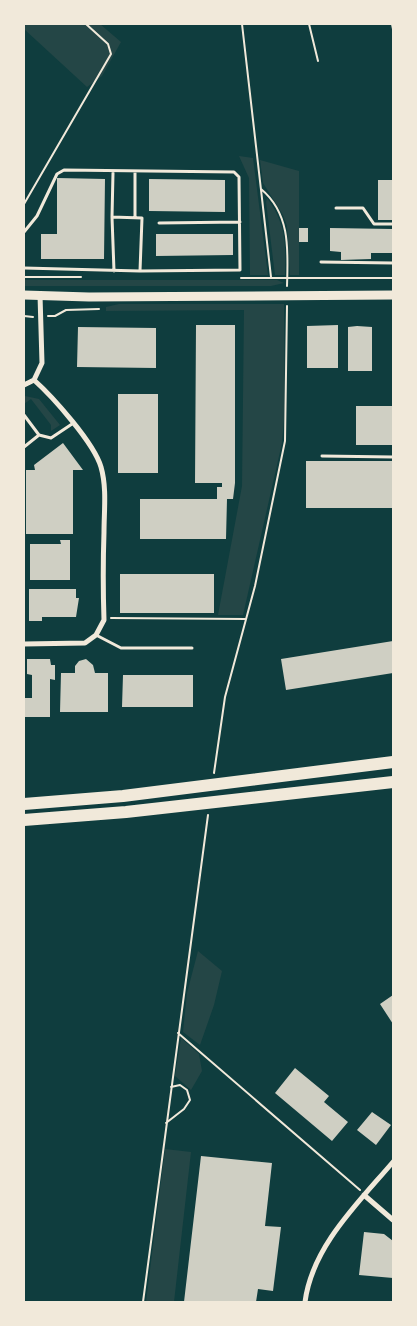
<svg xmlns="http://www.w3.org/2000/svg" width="417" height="1326" viewBox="0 0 417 1326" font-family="'Archivo Narrow',sans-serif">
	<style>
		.green { fill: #244646 }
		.building { fill: #cfcfc3 }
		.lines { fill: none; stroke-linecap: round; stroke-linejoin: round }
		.path { stroke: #f1e9da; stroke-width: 2 }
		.service { stroke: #f1e9da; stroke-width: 3 }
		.minor { stroke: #f1e9da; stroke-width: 5 }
		.secondary { stroke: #f1e9da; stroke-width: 9 }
		.motorway { stroke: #f1e9da; stroke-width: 12 }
	</style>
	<rect width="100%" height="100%" fill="#0f3d3e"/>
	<path class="green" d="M24,24H100L121,42L102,76L87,87L24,29Z
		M239,156L253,158L268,275H250L249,178Z
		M260,160L299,171V275H290L287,226L283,215L263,183Z
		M267,198C286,224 286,243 285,275H275L266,202Z
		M24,280H277L284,283L271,286H24Z
		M119,304H284L285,408L282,443L243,615H218L242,486L244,310L106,311V307Z
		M25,396L39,399L60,425L51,431V425L31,399L24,404Z
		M198,951L222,971L214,1005L200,1045L183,1032L187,993Z
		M181,1038L199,1054L202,1071L191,1090L175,1076Z
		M165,1149L191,1152L174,1302H146Z"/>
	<path class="building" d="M57,178L105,179L104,259H41V234H57Z
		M149,179L225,180V212L149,211Z
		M378,180H393V220H378Z
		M299,228H308V242H299Z
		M330,228L393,229V253H371V259L341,260V252L330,251Z
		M156,234H233V255L156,256Z
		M196,325H235V483L233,499H227L226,539H140V499H217V487H222V483H195Z
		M338,325V368H307V326Z
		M357,326L372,327V371H348V327Z
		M78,327L156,328V368L77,367Z
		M118,394H158V473H118Z
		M356,406H393V445H356Z
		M63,443L83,470H73V534H26V470H35L34,465Z
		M306,461H393V508H306Z
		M60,540H70V580H30V544H61Z
		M120,574H214V613H120Z
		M29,589H76V598H79L76,617H42V621H29Z
		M393,641V673L286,690L281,659Z
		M27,659H50L51,665H55V680L50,679V717H24V698H32V675L27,674Z
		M86,659L93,665L95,673H108V712H60L61,673H75V666L79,661Z
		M123,675H193V707H122Z
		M393,995V1024L380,1004Z
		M295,1068L329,1096L324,1102L348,1122L332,1141L275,1093Z
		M372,1112L391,1125L376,1145L357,1130Z
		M201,1156L272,1163L265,1226L281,1227L273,1291L258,1289L256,1302H184Z
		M364,1232L384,1234L393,1241V1278L359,1275Z"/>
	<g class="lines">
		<path class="path" d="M242,24L271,277
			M309,24L318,61
			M392,24L393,29
			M261,189C291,214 288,251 287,286
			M24,204L111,54L108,44L86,24
			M24,277H81
			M241,278H393
			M24,316L33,317
			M48,316H55L66,310L99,309
			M111,618L246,619
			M214,773L225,697L255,586L285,441L287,306
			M178,1033L360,1190
			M166,1123L184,1109L190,1100L187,1090L180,1085L171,1087
			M143,1302L208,815"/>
		<path class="service" d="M135,172V217
			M336,208H363L374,224H393
			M112,217L114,271
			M159,223L240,222
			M24,232L37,216L57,174L64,170L234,172L239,177L240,270L140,271
			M321,262L393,263
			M24,268L140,271L142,218L112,217L113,173
			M24,415L39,435L51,438L72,424
			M24,447L39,435
			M322,456L393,457
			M96,635L121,648H192"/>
		<path class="minor" d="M24,385L34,380L42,363L40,295
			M24,644L85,643L96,635L104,620C103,590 103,561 104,532C104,511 107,488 101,467C94,443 53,397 34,380
			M364,1195L393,1220
			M305,1302C312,1247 358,1203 393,1162"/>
		<path class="secondary" d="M24,295L89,297L393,295"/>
		<path class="motorway" d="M24,804L123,796L393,762
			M24,820L126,812L393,782"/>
	</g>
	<rect width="417" height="1326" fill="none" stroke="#f1e9da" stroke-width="50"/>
</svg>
